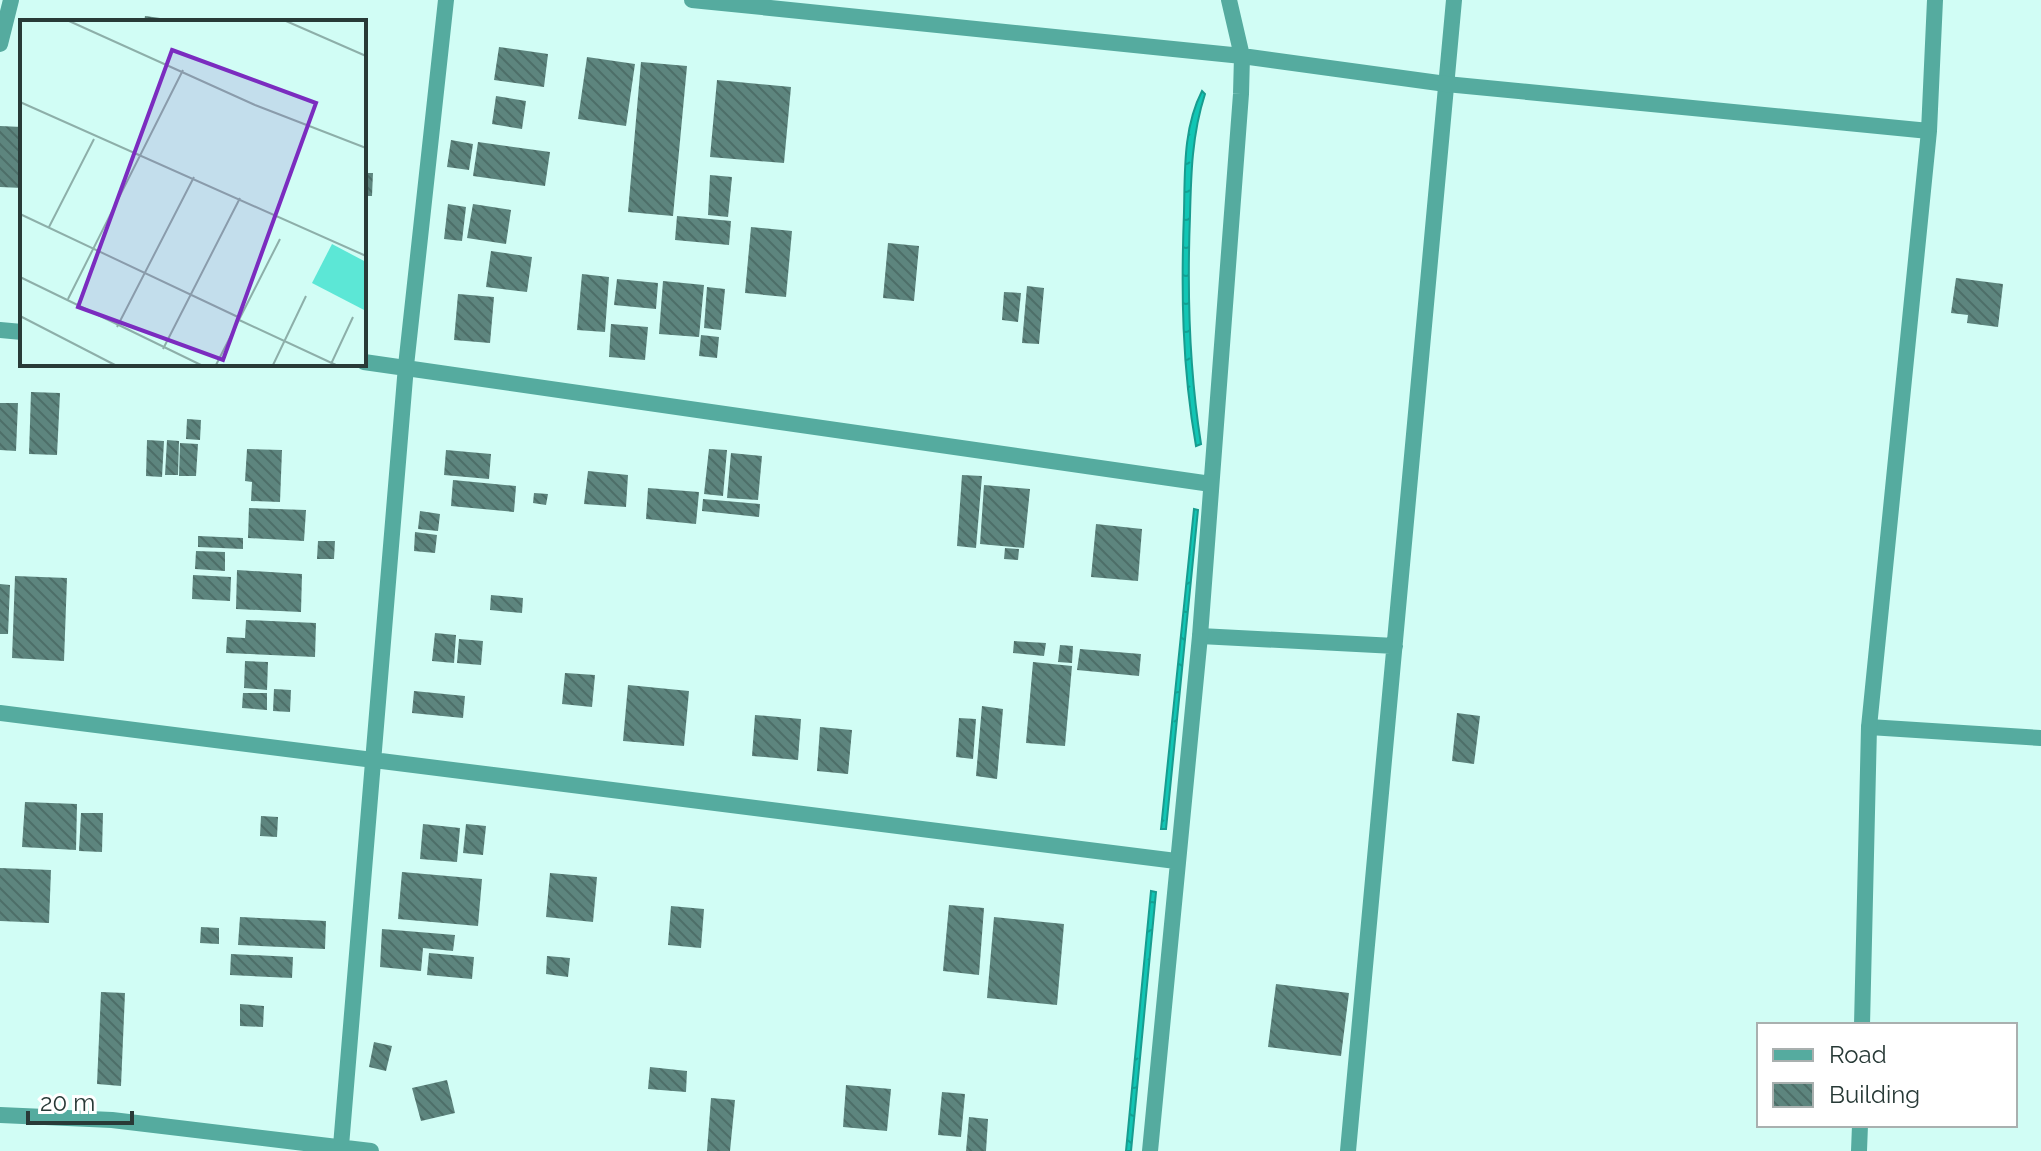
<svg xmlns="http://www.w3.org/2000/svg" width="2041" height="1151" viewBox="0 0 2041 1151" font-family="Raleway,sans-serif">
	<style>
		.water { fill: url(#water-ripples); stroke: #189c8f; stroke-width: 2 }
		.building { fill: url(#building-back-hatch) }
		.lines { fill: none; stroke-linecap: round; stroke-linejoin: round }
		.lane { stroke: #55ab9f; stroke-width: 16 }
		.street { stroke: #55ab9f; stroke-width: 16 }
		.inset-road { fill: none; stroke: #8dafa9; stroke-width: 2 }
		.view { fill: #7b2cbf; fill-opacity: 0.15; stroke: #7b2cbf; stroke-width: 4 }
		.inset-edge { fill: none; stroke: #283a37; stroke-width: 4 }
	</style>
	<defs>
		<pattern id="water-ripples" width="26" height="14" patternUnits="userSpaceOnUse" patternTransform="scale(2)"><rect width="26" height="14" fill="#11c6b5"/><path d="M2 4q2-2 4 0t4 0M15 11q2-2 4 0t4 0" fill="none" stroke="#10a294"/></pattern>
		<pattern id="building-back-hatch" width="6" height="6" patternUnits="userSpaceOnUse" patternTransform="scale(2)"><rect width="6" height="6" fill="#5d857e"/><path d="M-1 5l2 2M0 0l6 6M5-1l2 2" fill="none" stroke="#4d6e68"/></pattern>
	</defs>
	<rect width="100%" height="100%" fill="#d1fdf5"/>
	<path class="water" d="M1202,91L1205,94C1192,134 1191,174 1190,216C1187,293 1189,368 1201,444L1196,446C1182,367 1181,291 1184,212C1185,171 1183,128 1202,91Z
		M1194,509L1198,510L1166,829H1161Z
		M1151,891L1156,892L1131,1151H1126Z"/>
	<path class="building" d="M145,16L175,20V22H144Z
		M499,47L548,54L544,87L494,80Z
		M587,57L635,64L626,126L578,119Z
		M641,62L687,66L673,216L628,212Z
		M717,80L791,87L784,163L710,157Z
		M496,96L526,101L522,129L492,124Z
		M0,126L22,127V188L0,187Z
		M451,140L473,144L469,170L447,167Z
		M478,142L550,152L545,186L473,176Z
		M364,173H373L372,196H364Z
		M710,175L732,177L728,217L708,215Z
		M448,204L466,207L462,241L444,239Z
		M473,204L511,210L506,244L467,238Z
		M677,216L731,221L729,245L675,240Z
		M751,227L792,231L786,297L745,293Z
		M888,243L919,246L914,301L883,298Z
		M491,251L532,257L527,292L486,287Z
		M582,274L609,277L605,332L577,330Z
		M1956,278L2003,284L1998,327L1967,323L1968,315L1951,313Z
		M617,279L658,283L656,309L614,305Z
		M663,281L704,285L699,337L659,334Z
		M1027,286L1044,288L1039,344L1022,343Z
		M707,287L725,289L721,330L704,328Z
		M1004,292L1021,293L1018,322L1002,320Z
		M458,294L494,297L490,343L454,340Z
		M611,324L648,327L645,360L609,357Z
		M701,335L719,337L717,358L699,356Z
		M31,392L60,393L57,455L29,454Z
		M0,403H18L16,451L0,450Z
		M187,419L201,420L200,440L186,439Z
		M147,440L164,441L162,477L146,476Z
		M167,440L179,441L178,475H165Z
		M180,443L198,444L196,476H179Z
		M247,449L282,450L280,502L251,501L252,482L245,481Z
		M709,449L727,450L723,496L704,494Z
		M446,450L491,454L489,479L444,475Z
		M731,453L762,456L758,500L727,498Z
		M588,471L628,475L626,507L584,504Z
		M962,475L982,476L976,548L957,546Z
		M453,480L516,486L514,512L451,506Z
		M984,485L1030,489L1024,548L980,544Z
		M648,488L699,492L696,524L646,519Z
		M534,493L548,494L546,505L533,503Z
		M703,499L760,504L759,517L702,511Z
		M249,508L306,510L304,541L248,538Z
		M420,511L440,514L438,531L418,529Z
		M1096,524L1142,529L1138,581L1091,577Z
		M415,532L437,535L435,553L414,551Z
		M198,536L243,538V549L198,547Z
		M318,541H335L334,559H317Z
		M1005,548L1019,549L1018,560L1004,559Z
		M196,551L225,552V571L195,569Z
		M237,570L302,574L301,612L236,609Z
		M193,575L231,577L230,601L192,599Z
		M15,576L67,578L64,661L12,658Z
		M0,584L10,585L8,634H0Z
		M491,595L523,598L522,613L490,610Z
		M246,620L316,623L315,657L226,653L227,637L245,638Z
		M435,633L456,635L454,663L432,661Z
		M459,639L483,641L481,665L457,663Z
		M1014,641L1046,643L1044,656L1013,653Z
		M1060,645L1073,646L1072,663L1058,662Z
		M1080,649L1141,654L1139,676L1077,670Z
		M245,661L268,662L267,690L244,688Z
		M1033,662L1072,666L1065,746L1026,743Z
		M565,673L595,675L592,707L562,704Z
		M628,685L689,691L684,746L623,741Z
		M274,689L291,690L290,712L273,711Z
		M414,691L465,696L463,718L412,713Z
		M243,693H267V710L242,708Z
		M982,706L1003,709L997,779L976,776Z
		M1457,713L1480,716L1474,764L1452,761Z
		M755,715L801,719L798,760L752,756Z
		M959,718L976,719L973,759L956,757Z
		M820,727L852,730L848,774L817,771Z
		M25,802L77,804L76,850L22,847Z
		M81,813H103L102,852L79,851Z
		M261,816L278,817L277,837L260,836Z
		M423,824L460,828L457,862L420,859Z
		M466,824L486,826L483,855L463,853Z
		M0,868L51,870L49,923L0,921Z
		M402,872L482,879L478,926L398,919Z
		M550,873L597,877L593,922L546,917Z
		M949,905L984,908L979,975L943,971Z
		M671,906L704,909L701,948L668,945Z
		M240,917L326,921L325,949L238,945Z
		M994,917L1064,924L1057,1005L987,998Z
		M201,927L219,928V944L200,943Z
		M382,929L455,935L453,951L423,948L421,971L380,967Z
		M429,953L474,957L472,979L427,975Z
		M231,954L293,957L292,978L230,975Z
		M547,956L570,958L568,977L546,974Z
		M1276,984L1349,993L1341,1056L1268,1047Z
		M101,992L125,993L121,1086L97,1084Z
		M240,1004L264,1006L263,1027L240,1026Z
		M374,1042L392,1046L386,1071L369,1067Z
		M650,1067L687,1071L686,1092L648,1089Z
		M447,1080L455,1113L421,1121L412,1088Z
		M846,1085L891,1089L887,1131L843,1127Z
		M942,1092L965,1094L961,1137L938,1135Z
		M711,1098L735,1100L730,1151H707Z
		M969,1117L988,1119L986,1151H966Z"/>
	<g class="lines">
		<path class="lane" d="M1200,636L1395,646
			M1869,727L2041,738
			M1348,1151L1454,0"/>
		<path class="street" d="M692,0L1242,56L1446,84L1929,131
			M0,44L11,0
			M0,330L22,332
			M364,362L1211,484
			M0,713L1176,861
			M1862,1025L1869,727L1929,131L1935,0
			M0,1115L112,1120L371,1151
			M341,1146L406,366L446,0
			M1150,1151L1200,636L1241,94L1242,56L1229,0
			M1859,1151L1860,1125"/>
	</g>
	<g transform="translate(20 20)">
		<rect width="346" height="346" fill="#d1fdf5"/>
		<path d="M312,224L346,242V291L292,263Z" fill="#5ce7d6"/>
		<path class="inset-road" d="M49,1L235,85L346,128M266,1L346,36M0,82L346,236M0,194L218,297M29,207L74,119M0,257L181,345M48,279L163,50M0,296L95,345M217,299L316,345M97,307L174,157M143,329L220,178M311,344L333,297M196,345L260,219M253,345L286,276"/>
		<path class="view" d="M152,30L296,83L203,340L58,287Z"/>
		<rect width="346" height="346" class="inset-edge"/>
	</g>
	<rect x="1757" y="1023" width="260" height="104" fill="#ffffff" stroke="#a9b0af" stroke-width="2"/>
	<rect x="1773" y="1049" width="40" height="12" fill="#55ab9f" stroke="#a9b0af" stroke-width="2"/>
	<text x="1829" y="1063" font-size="24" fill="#283a37">Road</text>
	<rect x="1773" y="1083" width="40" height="24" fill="url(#building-back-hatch)" stroke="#a9b0af" stroke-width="2"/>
	<text x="1829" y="1103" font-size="24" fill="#283a37">Building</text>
	<path d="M28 1111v12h104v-12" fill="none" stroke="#283a37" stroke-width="4"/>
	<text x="40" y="1111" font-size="24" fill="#283a37" stroke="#ffffff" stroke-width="6" paint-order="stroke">20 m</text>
</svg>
